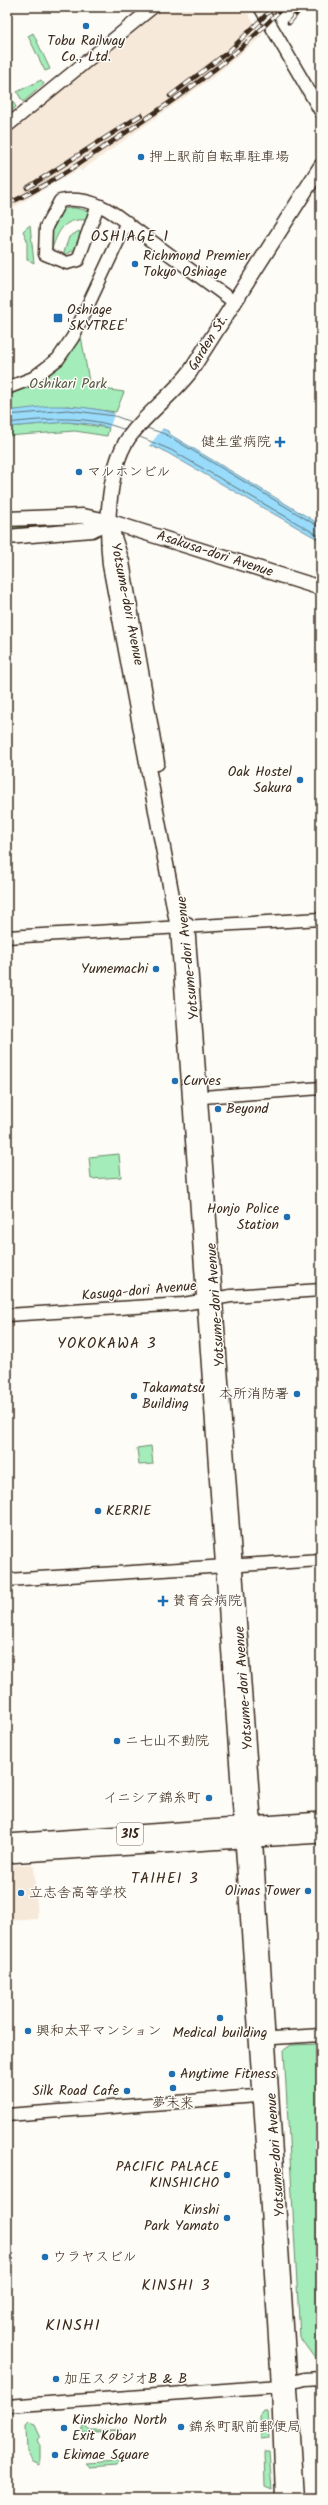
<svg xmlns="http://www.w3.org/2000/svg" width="328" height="2505" viewBox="0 0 328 2505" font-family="Kalam,'Klee One',sans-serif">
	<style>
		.built { fill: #f6e9d9 }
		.green { fill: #a4ecba; stroke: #708b6c }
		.water { fill: #98dbfa; stroke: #7394a2 }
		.pier { fill: #fdfcf7 }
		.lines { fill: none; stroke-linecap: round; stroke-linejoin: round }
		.shore { stroke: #607176; stroke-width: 1 }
		.tertiary-casing { stroke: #3b2a1e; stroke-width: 15 }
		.secondary-casing { stroke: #3b2a1e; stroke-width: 17 }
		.primary-casing { stroke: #3b2a1e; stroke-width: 18 }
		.tertiary { stroke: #fdfcf7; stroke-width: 12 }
		.secondary { stroke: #fdfcf7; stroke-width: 14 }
		.primary { stroke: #fdfcf7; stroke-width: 15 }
		.rail-casing { stroke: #3b2a1e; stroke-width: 4.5 }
		.rail { stroke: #fdfcf7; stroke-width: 3; stroke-dasharray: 9; stroke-linecap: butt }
		.poi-dot { fill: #1f6fb2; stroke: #fdfcf7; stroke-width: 1.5 }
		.labels { text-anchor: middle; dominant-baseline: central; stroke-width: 3; stroke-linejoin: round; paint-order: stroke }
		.shield { fill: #fdfcf7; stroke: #75695f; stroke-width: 1 }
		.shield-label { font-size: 13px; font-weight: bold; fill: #3b2a1e }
		.poi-label { font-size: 14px; fill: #3b2a1e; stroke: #fdfcf7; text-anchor: start }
		.street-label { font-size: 14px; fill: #3b2a1e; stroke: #fdfcf7 }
		.park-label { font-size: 14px; fill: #555a45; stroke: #fdfcf7 }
		.neighbourhood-label { font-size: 15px; letter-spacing: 1px; fill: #3b2a1e; stroke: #fdfcf7 }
		.quarter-label { font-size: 16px; letter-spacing: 1px; fill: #3b2a1e; stroke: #fdfcf7 }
	</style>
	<rect width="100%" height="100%" fill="#fdfcf7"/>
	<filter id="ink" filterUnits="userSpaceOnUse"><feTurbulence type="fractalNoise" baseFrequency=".025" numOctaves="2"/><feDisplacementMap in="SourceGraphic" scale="8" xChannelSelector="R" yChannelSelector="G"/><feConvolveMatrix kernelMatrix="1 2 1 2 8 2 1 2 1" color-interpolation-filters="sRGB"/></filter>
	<g filter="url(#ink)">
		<path class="built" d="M163,7H244L262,36L213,77L81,171L79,169L7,211V134L65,87L133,27Z
			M30,1864L34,1867L38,1919L7,1921V1866Z
			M321,2492V2498H256V2494Z"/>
		<path class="green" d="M33,33L50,69L45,71L28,36Z
			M41,80L44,84L23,102L17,92Z
			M10,97L16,107L7,115V98Z
			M75,208L89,211L86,220C64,218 58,231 52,249C48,242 54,214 62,210C65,208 71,208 75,208Z
			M30,225L34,263L27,259V240L23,231Z
			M79,231L81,236L76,249L65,255L64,252L69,237Z
			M80,330L90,387L124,392L116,412L68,406L7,411V393C49,381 57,365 80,330Z
			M67,422L109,428L107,436L75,431L7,436V427Z
			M77,522V524L7,529V527Z
			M119,1154L121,1177L91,1179L89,1157Z
			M151,1446L153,1464L139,1465L137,1448Z
			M321,2044V2367L300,2338L284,2050L291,2045Z
			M264,2412H267L269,2438L261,2439L260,2417Z
			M29,2423L35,2425L40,2436L37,2440L40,2446V2465L33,2462L27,2452L26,2426Z
			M84,2425L90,2430H121L83,2433L82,2432Z
			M264,2451H269L272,2490L265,2487Z
			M120,2461L117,2465L90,2467L86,2463Z"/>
		<path class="water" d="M49,406C96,405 125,415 168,431L169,434L321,525V541L159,448L158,449L110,428L91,424L67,422L7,427V411Z"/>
		<path class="pier" d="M115,412L163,428L149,446L109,429Z"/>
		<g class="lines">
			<path class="shore" d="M7,415L68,410L115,416L131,422
				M7,423C47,419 87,414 125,430
				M147,428L165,434L321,528
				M140,437L171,450L321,537"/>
			<defs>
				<path id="tertiary" d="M260,7L321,112
					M7,126L153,7
					M98,205L78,260L67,263L45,254L46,227L60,201C81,197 99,203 116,215L234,302
					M7,388L33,378L58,359L73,337L127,222
					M7,937L321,919
					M190,1098L321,1088
					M7,1315L183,1304L231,1296L321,1290
					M7,1580L321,1560
					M258,2039L321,2035
					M7,2115L269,2095
					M7,2406L279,2386L304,2379L321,2378"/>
				<path id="secondary" d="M7,519L83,516L108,521L321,588
					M112,531L122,562L157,763
					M7,537L92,530L108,521
					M187,924L254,1825L297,2498
					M283,2498L279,2386L264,2144L178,928L110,565C106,527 107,462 133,432C151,410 173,394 190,372L321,166"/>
				<path id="primary" d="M7,1842L321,1820
					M7,1855L321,1835"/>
			</defs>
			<use href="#tertiary" class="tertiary-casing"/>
			<use href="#secondary" class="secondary-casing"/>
			<use href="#primary" class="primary-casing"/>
			<use href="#tertiary" class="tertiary"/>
			<use href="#secondary" class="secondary"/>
			<use href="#primary" class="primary"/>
			<defs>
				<path id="rail" d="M289,23L302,7
					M170,96L228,52L274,7
					M27,188L141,115
					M7,204C46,187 81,162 116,139C176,99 234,60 283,7"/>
			</defs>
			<use href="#rail" class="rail-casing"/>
			<use href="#rail" class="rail"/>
		</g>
	</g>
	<g class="poi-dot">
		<circle cx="86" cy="26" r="4"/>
		<circle cx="141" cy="157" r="4"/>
		<circle cx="135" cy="264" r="4"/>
		<rect x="53" y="313" width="10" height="10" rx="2"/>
		<path d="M278 436h4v4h4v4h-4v4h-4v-4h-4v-4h4z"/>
		<circle cx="79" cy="472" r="4"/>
		<circle cx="300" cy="780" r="4"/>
		<circle cx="156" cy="969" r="4"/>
		<circle cx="175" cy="1081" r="4"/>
		<circle cx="218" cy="1109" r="4"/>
		<circle cx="287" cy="1217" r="4"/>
		<circle cx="297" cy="1394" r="4"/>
		<circle cx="134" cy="1396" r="4"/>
		<circle cx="98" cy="1511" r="4"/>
		<path d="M161 1595h4v4h4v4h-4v4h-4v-4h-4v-4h4z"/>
		<circle cx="117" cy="1741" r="4"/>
		<circle cx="209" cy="1798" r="4"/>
		<circle cx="308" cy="1891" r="4"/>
		<circle cx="21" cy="1893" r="4"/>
		<circle cx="220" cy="2018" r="4"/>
		<circle cx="28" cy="2031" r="4"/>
		<circle cx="172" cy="2074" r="4"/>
		<circle cx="173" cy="2088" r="4"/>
		<circle cx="127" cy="2091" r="4"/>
		<circle cx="227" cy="2175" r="4"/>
		<circle cx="227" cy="2218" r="4"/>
		<circle cx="45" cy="2257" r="4"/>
		<circle cx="56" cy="2379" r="4"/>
		<circle cx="181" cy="2427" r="4"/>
		<circle cx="64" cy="2428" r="4"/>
		<circle cx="55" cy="2455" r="4"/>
	</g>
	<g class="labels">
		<rect class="shield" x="117" y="1823" width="26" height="22" rx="3"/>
		<g class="shield-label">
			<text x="130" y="1834">315</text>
		</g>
		<g class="poi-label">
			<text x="86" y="41" text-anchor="middle">Tobu Railway<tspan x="86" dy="16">Co., Ltd.</tspan></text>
			<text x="149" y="157">押上駅前自転車駐車場</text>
			<text x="143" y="256">Richmond Premier<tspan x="143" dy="16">Tokyo Oshiage</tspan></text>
			<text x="67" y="310">Oshiage<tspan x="67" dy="16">'SKYTREE'</tspan></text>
			<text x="271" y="442" text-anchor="end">健生堂病院</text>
			<text x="87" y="472">マルホンビル</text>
			<text x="292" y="772" text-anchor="end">Oak Hostel<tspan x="292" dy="16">Sakura</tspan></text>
			<text x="148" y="969" text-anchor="end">Yumemachi</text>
			<text x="183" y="1081">Curves</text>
			<text x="226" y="1109">Beyond</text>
			<text x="279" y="1209" text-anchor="end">Honjo Police<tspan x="279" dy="16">Station</tspan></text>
			<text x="142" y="1388">Takamatsu<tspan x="142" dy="16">Building</tspan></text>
			<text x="289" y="1394" text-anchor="end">本所消防署</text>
			<text x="106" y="1511">KERRIE</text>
			<text x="172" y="1601">賛育会病院</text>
			<text x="125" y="1741">ニ七山不動院</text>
			<text x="201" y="1798" text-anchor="end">イニシア錦糸町</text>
			<text x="300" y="1891" text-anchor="end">Olinas Tower</text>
			<text x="29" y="1893">立志舎高等学校</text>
			<text x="36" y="2031">興和太平マンション</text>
			<text x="220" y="2033" text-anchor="middle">Medical building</text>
			<text x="180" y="2074">Anytime Fitness</text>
			<text x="119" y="2091" text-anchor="end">Silk Road Cafe</text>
			<text x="173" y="2103" text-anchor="middle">夢未来</text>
			<text x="219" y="2167" text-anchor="end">PACIFIC PALACE<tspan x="219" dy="16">KINSHICHO</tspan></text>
			<text x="219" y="2210" text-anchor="end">Kinshi<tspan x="219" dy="16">Park Yamato</tspan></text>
			<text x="53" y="2257">ウラヤスビル</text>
			<text x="64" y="2379">加圧スタジオB &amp; B</text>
			<text x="72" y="2420">Kinshicho North<tspan x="72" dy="16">Exit Koban</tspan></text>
			<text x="189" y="2427">錦糸町駅前郵便局</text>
			<text x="63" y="2455">Ekimae Square</text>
		</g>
		<g class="street-label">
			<text transform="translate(208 343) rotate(-58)">Garden St.</text>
			<text transform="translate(215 554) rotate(18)">Asakusa-dori Avenue</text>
			<text transform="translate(127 604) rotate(79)">Yotsume-dori Avenue</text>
			<text transform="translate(188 958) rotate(-96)">Yotsume-dori Avenue</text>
			<text transform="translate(139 1291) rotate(-5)">Kasuga-dori Avenue</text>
			<text transform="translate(216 1305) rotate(-94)">Yotsume-dori Avenue</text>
			<text transform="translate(244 1688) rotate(-94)">Yotsume-dori Avenue</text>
			<text transform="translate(276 2155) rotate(-94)">Yotsume-dori Avenue</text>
		</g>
		<g class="park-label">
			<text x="68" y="384">Oshikari Park</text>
		</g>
		<g class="neighbourhood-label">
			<text x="130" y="237">OSHIAGE 1</text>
			<text x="107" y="1344">YOKOKAWA 3</text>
			<text x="165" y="1879">TAIHEI 3</text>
			<text x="176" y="2286">KINSHI 3</text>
		</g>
		<g class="quarter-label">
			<text x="73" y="2325">KINSHI</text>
		</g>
	</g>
	<rect width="328" height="2505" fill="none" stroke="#fdfcf7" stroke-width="24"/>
	<rect x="12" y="12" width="304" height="2481" fill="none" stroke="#3b2a1e" stroke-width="1.5" filter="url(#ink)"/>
</svg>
